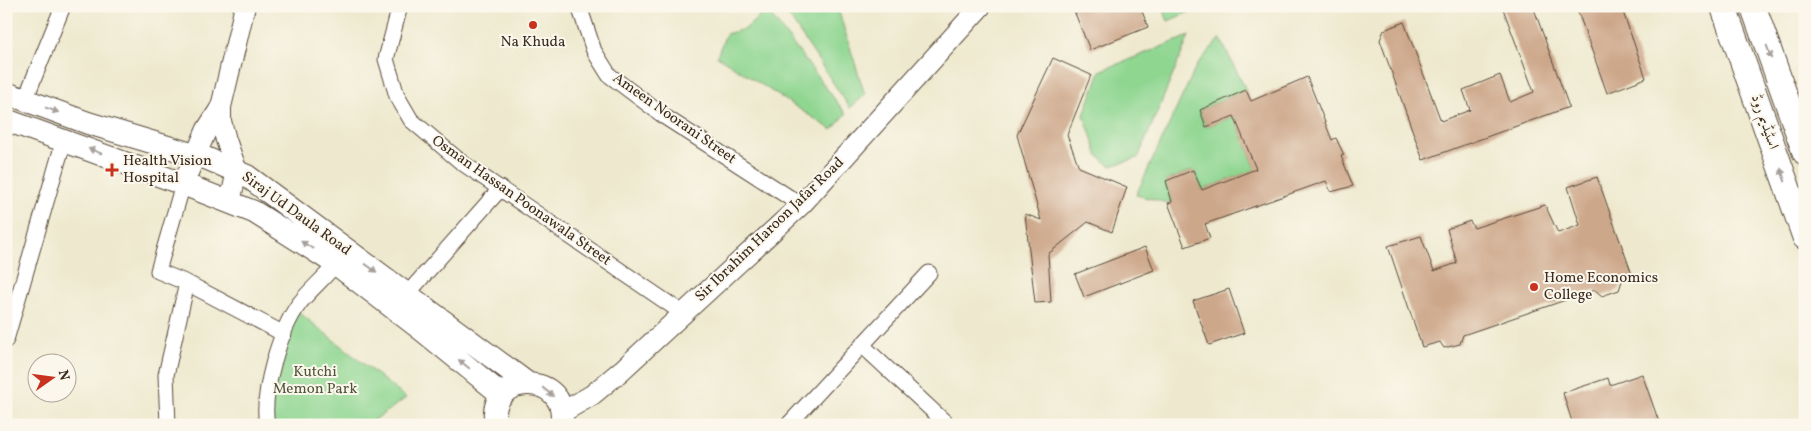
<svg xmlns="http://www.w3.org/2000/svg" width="1811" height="431" viewBox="0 0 1811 431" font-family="Vollkorn,Amiri,serif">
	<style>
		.green { fill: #8fd691; stroke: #658058 }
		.building { fill: #cda78a }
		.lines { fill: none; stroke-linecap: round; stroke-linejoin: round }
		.minor-casing { stroke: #564738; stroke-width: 17 }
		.tertiary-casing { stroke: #564738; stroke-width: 22 }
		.secondary-casing { stroke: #564738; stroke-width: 24 }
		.primary-casing { stroke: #564738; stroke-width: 27 }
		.minor { stroke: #fff; stroke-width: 15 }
		.tertiary { stroke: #fff; stroke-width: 20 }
		.secondary { stroke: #fff; stroke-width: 22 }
		.primary { stroke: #fff; stroke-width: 25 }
		.oneway { fill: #a79f9a }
		.poi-dot { fill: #c8321e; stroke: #fbf7ec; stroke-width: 2 }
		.labels { text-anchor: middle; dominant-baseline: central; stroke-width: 4; stroke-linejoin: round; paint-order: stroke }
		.poi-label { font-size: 15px; fill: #3b2a1e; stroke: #fbf7ec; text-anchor: start }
		.street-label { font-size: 15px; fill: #3b2a1e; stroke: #fbf7ec }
		.park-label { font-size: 15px; fill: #50553b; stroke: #fbf7ec }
	</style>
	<rect width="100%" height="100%" fill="#fbf7ec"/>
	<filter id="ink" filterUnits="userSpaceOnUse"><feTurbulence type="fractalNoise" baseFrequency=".02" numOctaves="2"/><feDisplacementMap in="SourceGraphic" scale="10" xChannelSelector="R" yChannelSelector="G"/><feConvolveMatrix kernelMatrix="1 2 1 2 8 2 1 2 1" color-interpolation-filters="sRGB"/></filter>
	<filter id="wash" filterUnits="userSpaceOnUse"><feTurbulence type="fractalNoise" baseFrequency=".0096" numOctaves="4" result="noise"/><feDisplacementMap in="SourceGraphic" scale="20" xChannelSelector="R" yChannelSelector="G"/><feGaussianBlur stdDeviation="1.12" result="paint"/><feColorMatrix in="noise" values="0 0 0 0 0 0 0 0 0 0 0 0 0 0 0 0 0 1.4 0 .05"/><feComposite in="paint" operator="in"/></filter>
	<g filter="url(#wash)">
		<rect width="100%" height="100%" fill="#eee9ce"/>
		<path class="green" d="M782,6H837L865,95L850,108Z
			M1162,6H1203L1168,21Z
			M767,10L846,114L832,130L717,56L726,34L745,29Z
			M1189,36L1138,158L1111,166L1098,156L1084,115L1100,71Z
			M1220,38L1246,90L1200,110L1206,127L1234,116L1256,169L1202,190L1193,170L1166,181L1172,202L1168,203L1136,195L1197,65Z
			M296,310L406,398L367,425H267L276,352Z"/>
		<g id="blocks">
			<path class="building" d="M1072,6H1140L1148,27L1090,50Z
				M1502,6H1533L1569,107L1423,160L1380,40L1384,30L1404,22L1441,121L1470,110L1463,90L1500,75L1510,102L1534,92Z
				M1586,6H1621L1646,78L1607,93L1577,9Z
				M1053,58L1091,75L1067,135L1079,167L1127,187L1112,232L1088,222L1048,254L1051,302L1035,303L1025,214L1041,220L1017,135Z
				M1307,77L1332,140L1336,138L1344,155L1341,156L1353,186L1331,192L1326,181L1205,224L1210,238L1185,247L1168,203L1172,202L1166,181L1193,170L1202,190L1256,169L1234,116L1206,127L1200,110L1246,90L1251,101Z
				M1597,177L1633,277L1622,281L1619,290L1602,296L1595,290L1463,335L1460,344L1444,348L1440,342L1422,347L1388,246L1421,236L1434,271L1457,263L1447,229L1470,221L1474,228L1545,205L1558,233L1580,225L1568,187Z
				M1145,247L1154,270L1084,297L1075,274Z
				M1229,289L1244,333L1209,345L1193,301Z
				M1642,374L1660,425H1573L1563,393L1608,378L1610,385Z"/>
		</g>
	</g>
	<g filter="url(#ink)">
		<use href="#blocks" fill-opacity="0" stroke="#564738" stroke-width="1"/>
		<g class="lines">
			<defs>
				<path id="minor" d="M400,6L386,59L397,96L411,120L461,162L684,314
					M579,6L594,51L609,75L665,117L801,205
					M25,100L63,6
					M183,184L158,271L187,283L284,334
					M402,300L501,188
					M6,340L64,140
					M863,346L948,425
					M168,425L166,375L187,283
					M267,425C261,393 280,330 299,304C312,287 329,275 340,258
					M788,425L929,273"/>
				<path id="tertiary" d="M221,107V121L226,140L237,171L230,202
					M183,184L207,129L221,107L245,6
					M561,413L592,395L622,370L801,205L981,6"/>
				<path id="secondary" d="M6,93L88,123L208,159L247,176L527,383
					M6,120L183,184L254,212L336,264L422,330L502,395
					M496,425C484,370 572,371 561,425"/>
				<path id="primary" d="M1723,6L1805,237
					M1753,6L1805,152"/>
			</defs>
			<use href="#minor" class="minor-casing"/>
			<use href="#tertiary" class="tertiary-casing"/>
			<use href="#secondary" class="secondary-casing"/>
			<use href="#primary" class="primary-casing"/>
			<use href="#minor" class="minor"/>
			<use href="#tertiary" class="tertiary"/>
			<use href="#secondary" class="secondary"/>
			<use href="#primary" class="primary"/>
		</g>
		<defs><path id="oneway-solid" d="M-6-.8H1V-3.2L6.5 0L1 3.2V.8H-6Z" transform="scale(1.25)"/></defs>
		<g class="oneway">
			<use href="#oneway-solid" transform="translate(1769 52) rotate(70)"/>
			<use href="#oneway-solid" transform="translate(52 110) rotate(20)"/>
			<use href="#oneway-solid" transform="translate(95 151) rotate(-160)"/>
			<use href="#oneway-solid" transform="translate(1783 175) rotate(-109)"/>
			<use href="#oneway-solid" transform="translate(307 245) rotate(-148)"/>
			<use href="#oneway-solid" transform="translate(371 268) rotate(36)"/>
			<use href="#oneway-solid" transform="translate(464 364) rotate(-141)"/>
			<use href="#oneway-solid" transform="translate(548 392) rotate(39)"/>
		</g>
	</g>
	<g class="poi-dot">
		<circle cx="533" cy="25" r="5"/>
		<path d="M109.5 162.5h5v5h5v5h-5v5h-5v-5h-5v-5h5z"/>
		<circle cx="1534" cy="287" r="5"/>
	</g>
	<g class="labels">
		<g class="poi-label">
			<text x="533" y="42" text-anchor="middle">Na Khuda</text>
			<text x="123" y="161">Health Vision<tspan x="123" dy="17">Hospital</tspan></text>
			<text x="1544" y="278">Home Economics<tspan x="1544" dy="17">College</tspan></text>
		</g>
		<g class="street-label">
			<text transform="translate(674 119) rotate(35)">Ameen Noorani Street</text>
			<text transform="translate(1764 122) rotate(71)">اسٹیڈیم روڈ</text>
			<text transform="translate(521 201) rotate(35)">Osman Hassan Poonawala Street</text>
			<text transform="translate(296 214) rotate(36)">Siraj Ud Daula Road</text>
			<text transform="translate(770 230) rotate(-44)">Sir Ibrahim Haroon Jafar Road</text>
		</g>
		<g class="park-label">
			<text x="315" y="372">Kutchi<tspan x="315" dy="17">Memon Park</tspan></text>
		</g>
	</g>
	<rect width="1811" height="431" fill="none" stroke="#fbf7ec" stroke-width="25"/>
	<g transform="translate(52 378) rotate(76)"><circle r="24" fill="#fbf7ec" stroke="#aea59a"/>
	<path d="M0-4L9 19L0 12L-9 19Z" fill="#c8321e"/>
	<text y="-8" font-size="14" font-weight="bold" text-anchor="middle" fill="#3b2a1e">N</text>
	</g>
</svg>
